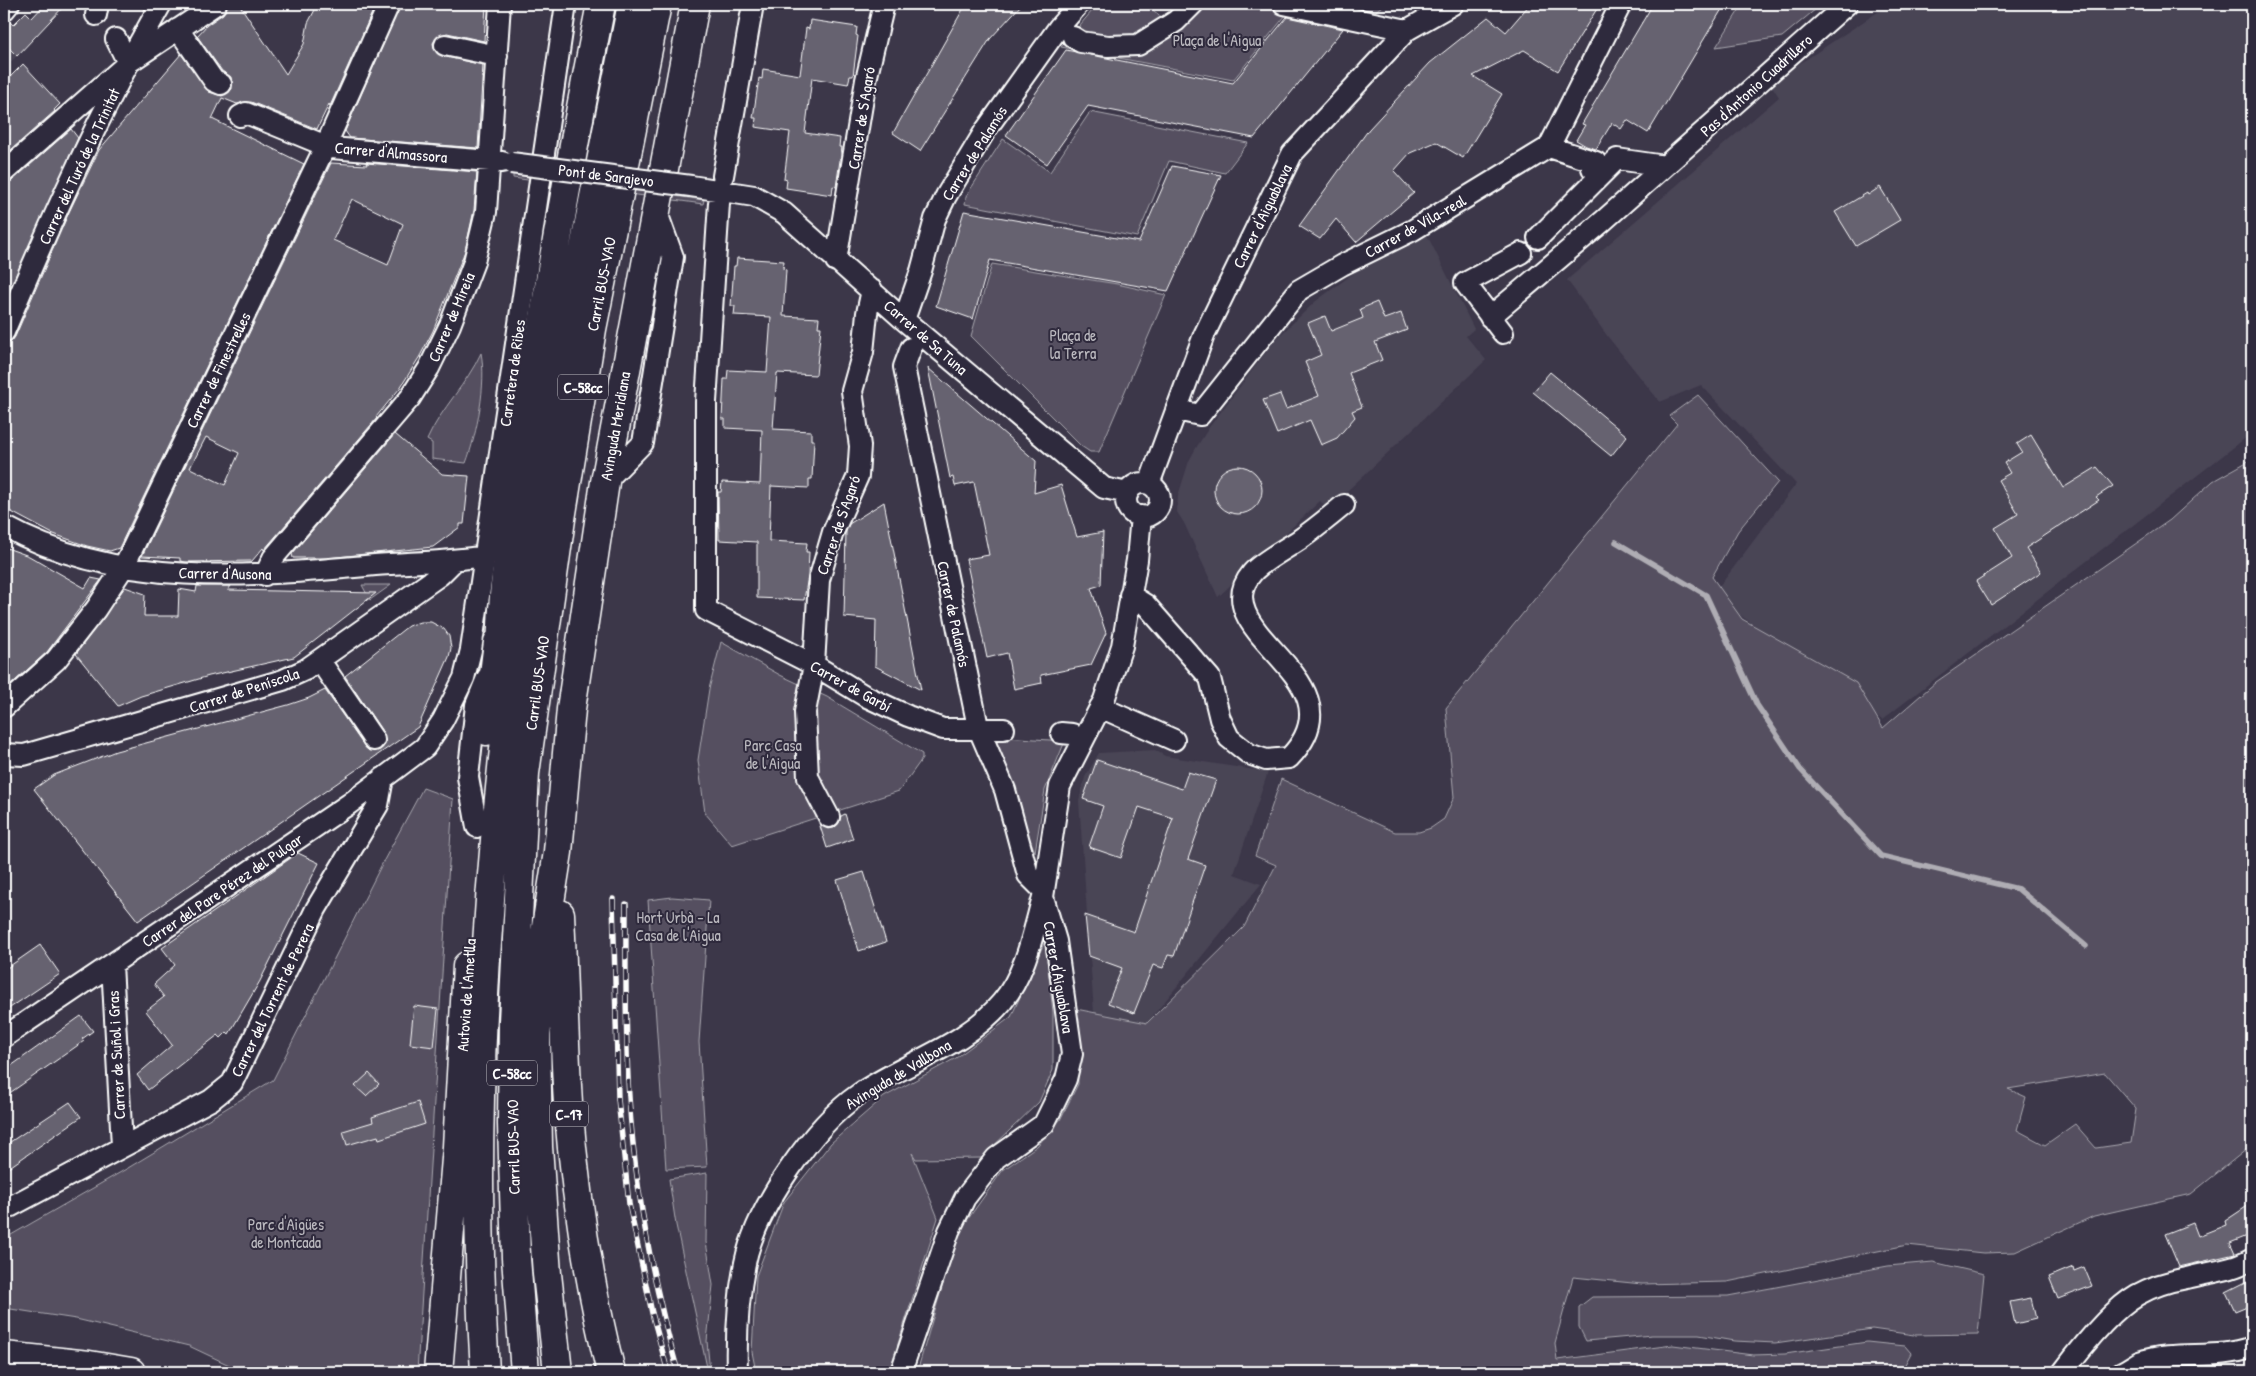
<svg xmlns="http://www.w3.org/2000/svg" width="2256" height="1376" viewBox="0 0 2256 1376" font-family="'Patrick Hand',sans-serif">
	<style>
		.built { fill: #494455 }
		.green { fill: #555060; stroke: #aaa8b0; fill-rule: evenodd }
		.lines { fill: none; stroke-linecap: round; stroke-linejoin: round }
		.stream { stroke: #afadb4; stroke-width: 5.5 }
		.building { fill: #666270; stroke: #fff; fill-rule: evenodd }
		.minor-casing { stroke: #fff; stroke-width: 24 }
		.highway-casing { stroke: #fff; stroke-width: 31 }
		.minor { stroke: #2f2a3d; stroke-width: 20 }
		.highway { stroke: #2f2a3d; stroke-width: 28 }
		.rail-casing { stroke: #fff; stroke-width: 5.5 }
		.rail { stroke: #2f2a3d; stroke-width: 4; stroke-dasharray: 11; stroke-linecap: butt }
		.minor-bridge-casing { stroke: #fff; stroke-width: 24; stroke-linecap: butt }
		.minor-bridge { stroke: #2f2a3d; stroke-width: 20 }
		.labels { text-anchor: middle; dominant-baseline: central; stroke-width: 4; stroke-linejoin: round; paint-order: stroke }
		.shield { fill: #2f2a3d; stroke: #c1bfc5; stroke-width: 1 }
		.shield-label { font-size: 15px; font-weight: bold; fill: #fff }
		.park-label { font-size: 16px; fill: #bbb9bf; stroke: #2f2a3d }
		.street-label { font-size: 16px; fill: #fff; stroke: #2f2a3d }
	</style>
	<rect width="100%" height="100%" fill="#3c3749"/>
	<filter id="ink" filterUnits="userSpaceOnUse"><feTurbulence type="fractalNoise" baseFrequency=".02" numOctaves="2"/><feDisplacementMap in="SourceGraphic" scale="10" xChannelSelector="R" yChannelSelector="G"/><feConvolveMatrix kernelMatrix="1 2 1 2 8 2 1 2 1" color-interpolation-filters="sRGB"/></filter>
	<g filter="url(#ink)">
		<path class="built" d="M1890,4H2252V433L1882,720L1713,595L1796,484L1701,385L1660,402L1608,337L1567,280L1779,97L1770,83Z
			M4,43L17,56L4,68Z
			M1427,235L1474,329L1466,336L1486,360L1328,509L1320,501L1218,597L1184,523L1177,512L1178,496L1189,461L1196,448L1210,426L1276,339L1316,301L1369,262Z
			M1155,750L1165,756L1268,772L1234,874L1261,884L1147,1023L1094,1013L1079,801L1085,777L1099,753Z"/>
		<path class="green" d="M1098,4H1145L1163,18L1176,4H1384L1359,26L1290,10L1233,80L1061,47Z
			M1743,4H1822L1782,37L1716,47Z
			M1090,112L1248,143L1225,173L1169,161L1137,237L965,204L966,196L1003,139L1050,172Z
			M513,174L704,200L703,204L513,178Z
			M992,264L1117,284L1166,295L1099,452H1090L1081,446L971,336Z
			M481,353C487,383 477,434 466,463L432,459V443L427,440C441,408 467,384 481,353Z
			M1698,395L1778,482L1738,531L1712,577L1742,619L1856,683L1883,728L1936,682L2170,520L2213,481L2252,459V1145L2191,1194L2094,1216L2015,1252L1983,1253L1907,1245L1727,1282L1642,1284L1573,1277L1555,1343L1557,1360L1673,1345L1753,1355L1785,1354L1867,1342L1905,1346L1911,1353L1901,1372H917L958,1233L1003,1170L1037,1146L1060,1120L1078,1084L1076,1009L1147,1023L1244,927L1276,865L1255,856L1281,779L1395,832H1419L1431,828L1444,819L1454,797L1446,708L1677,424L1669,416ZM2105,1073L2136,1109L2131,1143L2096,1148L2075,1124L2045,1145L2017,1130L2026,1097L2008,1089Z
			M362,585H391L370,600Z
			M721,642L780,675L827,697L922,754V759L899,791L732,845L705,813L698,760L709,689Z
			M989,736L1065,741L1045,790L1035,852Z
			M423,788L453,799L417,1372H244L189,1346L76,1319L4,1308V1239L128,1168L273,1080L383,862Z
			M672,897L709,900L699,1042L707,1167L666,1169L648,900Z
			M1045,941L1053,1012V1070L1039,1102L981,1158L916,1159L912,1153L938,1218L889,1372H756L752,1352L756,1276L784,1202L831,1143L884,1097L956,1058L1011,1017Z
			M707,1173L706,1242L713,1285L707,1341L710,1372H708L676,1225L669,1179Z
			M1933,1262L1984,1274L1978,1334L1914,1335L1872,1329L1775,1343L1734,1341L1699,1335H1652L1586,1341L1579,1327V1307L1592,1297L1728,1296L1888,1266Z"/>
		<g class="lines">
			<path class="stream" d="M1616,542L1706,595L1757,705L1800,769L1881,856L2018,889L2086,946"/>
		</g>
		<path class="building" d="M45,4H66L17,56L4,43V22L9,21L13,25L26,12L32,18Z
			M228,4H239L286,74L304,44L308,23L318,4H376L330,106L329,104L317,129L251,102L237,104L222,98L212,119L304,164L119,548L110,551L87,546L51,533L4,508V344L11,342L15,337L69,212L99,150L181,54L209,92L222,96L232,89L231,77L222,71L197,36L207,25L223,14Z
			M401,4H486L484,41L447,33L437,37L433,43L434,49L442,56L483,65L478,148L350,138L345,131Z
			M966,4H1022L990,39L920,151L893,133Z
			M1530,4H1600L1558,71L1524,50L1473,76L1502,94L1463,158L1436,142L1410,153L1394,171L1414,193L1356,242L1336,219L1320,239L1299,226L1369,129L1430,63L1488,17L1506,32Z
			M1653,4H1725L1648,133L1627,120L1621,129L1612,123L1596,149L1586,146L1576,140L1585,125L1582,124Z
			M1287,17L1343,29L1254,138L1088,106L1047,164L1006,135L1066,50L1233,83Z
			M810,20L857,27L856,35L858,36L853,76H850L848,84L812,78L805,133L840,138L839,147H842L836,187L833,186L832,195L786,188L787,180L784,179L790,132L755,127L756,118H753L759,78L762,79L763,69L800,75L806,28L809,29Z
			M23,64L60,104L54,110L55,111L4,156V83Z
			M71,129L78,138L4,302V184L12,181Z
			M331,163L367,165L366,163L477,172L474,210L465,251L433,331L420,356L400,388L376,417L377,418L264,550L263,548L252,561L186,562L180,561V558L142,556ZM352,199L403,224L388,265L333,240ZM206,437L239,453L225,485L190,468Z
			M1172,166L1221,175L1168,291L990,260L973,319L936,306L964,211L1139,242Z
			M1880,187L1900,220L1856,246L1835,212L1867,193L1868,195Z
			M737,258L784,261L783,269L786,270L783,316L819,318L818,327H821L816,375L777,373L773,429L811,431V440H814L812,479H809V488L771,486L769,541L807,543L806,552H809L808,576L804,600L757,598V542L719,540L718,492H721L722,482L760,484L762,430L725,428V419H722L724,379H727L728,370L767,372L771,317L734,315L735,306H731L734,266H736Z
			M1377,302L1384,319L1401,313L1407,330L1375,342L1382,360L1349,373L1362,407L1352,411L1355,417L1337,438L1321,445L1310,420L1277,434L1263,400L1280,394L1286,409L1319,396L1305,362L1321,355L1308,323L1325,316L1331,331L1363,318L1360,309Z
			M928,368L1036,461L1034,493L1061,485L1077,537L1103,532L1101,585L1091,588L1106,633L1091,665L1041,675L1042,683L1014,689L1007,653L987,658L966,559L989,555L974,482L955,486L953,477L950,478Z
			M1550,372L1627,436L1611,456L1533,392Z
			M395,434L442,474L469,476L464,524H460V527L433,547L327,558H293L292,554Z
			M2031,435L2063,488L2097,467L2113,486L2096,497L2099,500L2026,548L2041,572L1991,605L1976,581L2012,558L1995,528L2018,514L1998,480L2010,473L2004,463L2022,452L2017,444Z
			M1214 490a24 24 0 1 1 48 0a24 24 0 1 1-48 0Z
			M884,502L921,690L875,666L876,620L844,617L846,531L849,524Z
			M4,547L29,556L85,588L91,578L101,580L47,652L4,691V615L10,595L4,593Z
			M197,586H231L228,590L376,593L294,657L209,676L141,696L118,706L76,654L125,587L145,594L144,616H178L179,589L196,592Z
			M420,622H431L444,629L449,636L451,648L449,657L418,727L138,921L34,789L54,775L116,751L288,705L309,698L325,690L365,747L369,751L380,750L385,745L384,734L345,676L408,626Z
			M1097,760L1182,789L1188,772L1216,780L1188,859L1205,865L1174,956L1168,955L1163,968L1153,965L1134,1013L1108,1003L1122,968L1089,956L1085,915L1134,932L1173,818L1139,807L1121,858L1089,847L1103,806L1083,799Z
			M845,814L853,839L827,848L819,823L828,829L834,828L839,823L841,816Z
			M298,853L319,863L260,981L229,1034L227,1032L221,1038L218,1035L148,1090L137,1075L172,1045L146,1011L164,997L154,984L175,965L162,948Z
			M864,872L886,942L859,951L837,880Z
			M40,945L60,974L4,1012V970Z
			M414,1006L438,1009L434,1047L410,1044Z
			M81,1016L93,1031L82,1039L84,1041L4,1097V1071Z
			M369,1073L379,1084L366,1096L355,1086Z
			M70,1102L81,1117L4,1171V1146Z
			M418,1102L425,1124L379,1139L378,1136L347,1145L343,1131L373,1122L372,1117Z
			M2252,1203V1230L2249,1233L2250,1235L2230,1243L2235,1254L2179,1267L2165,1234L2193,1223L2198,1236L2226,1225L2225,1221Z
			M2073,1267L2074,1271L2084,1267L2092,1286L2058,1299L2049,1277Z
			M2252,1279V1304L2235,1311L2226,1292Z
			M2031,1298L2036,1319L2015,1324L2010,1302Z"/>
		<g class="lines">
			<defs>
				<path id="minor" d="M1284,4L1407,30
					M4,10L9,4
					M96,15L98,4
					M178,29L214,81L221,84
					M1073,37L1081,42L1108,46L1138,45L1176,21L1193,4
					M116,39L128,63
					M445,45L497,56
					M240,116L246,113L331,148L502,162
					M1549,147L1596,162L1592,168
					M4,172L128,63L216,4
					M723,176L753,4
					M691,186L754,196L784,213L904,320L1104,488L1128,493
					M719,203L706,402V610L814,665L865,696L908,716L943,729H1004
					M1538,238L1617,159L1665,166
					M836,261L866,80L884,4
					M1490,317L1602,222L1847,4
					M904,320L921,271L935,219L946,196L985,131L1059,27L1079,4
					M4,332C51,220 101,109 161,4
					M1503,333L1465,283L1521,253
					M911,348L904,367L978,727L1005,790L1028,875L1044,891
					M1176,410L1200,415L1299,290L1342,265L1413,230L1549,147L1621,4
					M605,482L643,443L673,257L656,210
					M1126 500a17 17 0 1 1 34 0a17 17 0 1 1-34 0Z
					M1149,484L1204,335L1292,154L1407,30L1453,4
					M4,526C118,589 250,577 375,565C412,562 448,562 484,556
					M265,575L273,558L410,398L429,368L450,325L474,262L486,212L500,4
					M1130,595L1146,605L1210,678L1220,719L1229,738L1249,754L1266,760L1289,758C1367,678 1201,634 1252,573C1261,562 1287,548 1299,540C1315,529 1329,517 1344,505
					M320,661L374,740
					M4,707L56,660L96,609L123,568L325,147L389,4
					M1100,707L1174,740
					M1061,733L1072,734
					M4,754L24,755L283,680L305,670L440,575L454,561
					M829,817L808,777L805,712L814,665L819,580L833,532L858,476L860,446L852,391L863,352L867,313L872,290
					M477,827L468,777L476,705L487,678
					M112,964L122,1146
					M4,1037L349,804L425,747L443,720L464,678L471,650L566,4
					M4,1210L211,1100L232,1083L316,909L378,805L383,778
					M737,1372C736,1337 738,1298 745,1263C756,1208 813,1126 859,1094C906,1062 965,1046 1002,1002C1026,973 1033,933 1043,897
					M901,1372L949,1231L965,1198L996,1158L1044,1124L1066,1079L1072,1054L1056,941L1043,897L1060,786L1104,700L1122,646L1137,560L1141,516
					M2063,1372C2081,1348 2111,1310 2137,1295C2151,1287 2170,1281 2187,1278C2209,1272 2232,1271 2252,1259
					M2122,1372C2128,1369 2134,1365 2139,1362C2176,1349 2217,1361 2252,1347"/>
				<path id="highway" d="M501,661C501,584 515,508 526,432C547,289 573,146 601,4
					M487,731L498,642
					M560,914C563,977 564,1040 568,1103C575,1194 589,1284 611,1372
					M4,1356L89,1365L131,1372
					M438,1372L457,1147L467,966
					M485,1372C468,1107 488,839 526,577C555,385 595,194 632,4
					M525,1372L516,1258L512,1124L513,1022L525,773L561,519L592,329L657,4
					M558,1372L547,1274L538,1147L536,1035L540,965L558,852L571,709L605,482L695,4"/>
			</defs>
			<use href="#minor" class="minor-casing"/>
			<use href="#highway" class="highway-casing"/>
			<use href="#minor" class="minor"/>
			<use href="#highway" class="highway"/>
			<defs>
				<path id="rail" d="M613,899L618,1099L629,1204L652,1313L668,1372
					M626,904C626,969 625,1033 629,1097C635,1190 653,1283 678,1372"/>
			</defs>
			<use href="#rail" class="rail-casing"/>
			<use href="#rail" class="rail"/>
			<defs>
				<path id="minor-bridge" d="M511,163L691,186"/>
			</defs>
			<use href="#minor-bridge" class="minor-bridge-casing"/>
			<use href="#minor-bridge" class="minor-bridge"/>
		</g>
	</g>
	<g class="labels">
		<g class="shield">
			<rect x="558" y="374.5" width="50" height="25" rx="4"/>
			<rect x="487" y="1060.5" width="50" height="25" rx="4"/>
			<rect x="550" y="1101.5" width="38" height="25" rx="4"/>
		</g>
		<g class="shield-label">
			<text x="583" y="387">C-58cc</text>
			<text x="512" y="1073">C-58cc</text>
			<text x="569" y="1114">C-17</text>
		</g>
		<g class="park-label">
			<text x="1217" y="40">Plaça de l'Aigua</text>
			<text x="1073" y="335">Plaça de<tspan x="1073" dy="18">la Terra</tspan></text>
			<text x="773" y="745">Parc Casa<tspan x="773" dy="18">de l'Aigua</tspan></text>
			<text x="678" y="917">Hort Urbà - La<tspan x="678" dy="18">Casa de l'Aigua</tspan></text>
			<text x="286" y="1224">Parc d'Aigües<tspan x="286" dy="18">de Montcada</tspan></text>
		</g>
		<g class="street-label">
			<text transform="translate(1756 85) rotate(-42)">Pas d'Antonio Cuadrillero</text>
			<text transform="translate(861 118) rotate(-81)">Carrer de S'Agaró</text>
			<text transform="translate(391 152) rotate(5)">Carrer d'Almassora</text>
			<text transform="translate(974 153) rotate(-58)">Carrer de Palamós</text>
			<text transform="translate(79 166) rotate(-65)">Carrer del Turó de la Trinitat</text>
			<text transform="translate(606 175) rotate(7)">Pont de Sarajevo</text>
			<text transform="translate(1262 216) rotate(-64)">Carrer d'Aiguablava</text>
			<text transform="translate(1415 226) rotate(-29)">Carrer de Vila-real</text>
			<text transform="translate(601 284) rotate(-79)">Carril BUS-VAO</text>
			<text transform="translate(451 317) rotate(-67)">Carrer de Mireia</text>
			<text transform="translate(926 337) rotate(41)">Carrer de Sa Tuna</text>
			<text transform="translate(218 370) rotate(-64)">Carrer de Finestrelles</text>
			<text transform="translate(512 373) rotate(-82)">Carretera de Ribes</text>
			<text transform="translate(615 426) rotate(-80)">Avinguda Meridiana</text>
			<text transform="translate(838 525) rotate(-71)">Carrer de S'Agaró</text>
			<text transform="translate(225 573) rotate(1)">Carrer d'Ausona</text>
			<text transform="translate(954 614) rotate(78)">Carrer de Palamós</text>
			<text transform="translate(537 683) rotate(-82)">Carril BUS-VAO</text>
			<text transform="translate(851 686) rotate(29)">Carrer de Garbí</text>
			<text transform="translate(244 690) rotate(-18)">Carrer de Peníscola</text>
			<text transform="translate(222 890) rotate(-34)">Carrer del Pare Pérez del Pulgar</text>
			<text transform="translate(1059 977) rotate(80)">Carrer d'Aiguablava</text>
			<text transform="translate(466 995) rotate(-86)">Autovia de l'Ametlla</text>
			<text transform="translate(272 1000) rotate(-64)">Carrer del Torrent de Perera</text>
			<text transform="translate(116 1055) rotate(-93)">Carrer de Suñol i Gras</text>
			<text transform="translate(898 1074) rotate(-31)">Avinguda de Vallbona</text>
			<text transform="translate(513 1147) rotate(-91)">Carril BUS-VAO</text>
		</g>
	</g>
	<rect width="2256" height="1376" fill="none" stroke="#2f2a3d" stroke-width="20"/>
	<rect x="10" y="10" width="2236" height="1356" fill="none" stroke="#fff" stroke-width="2" filter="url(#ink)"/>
</svg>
